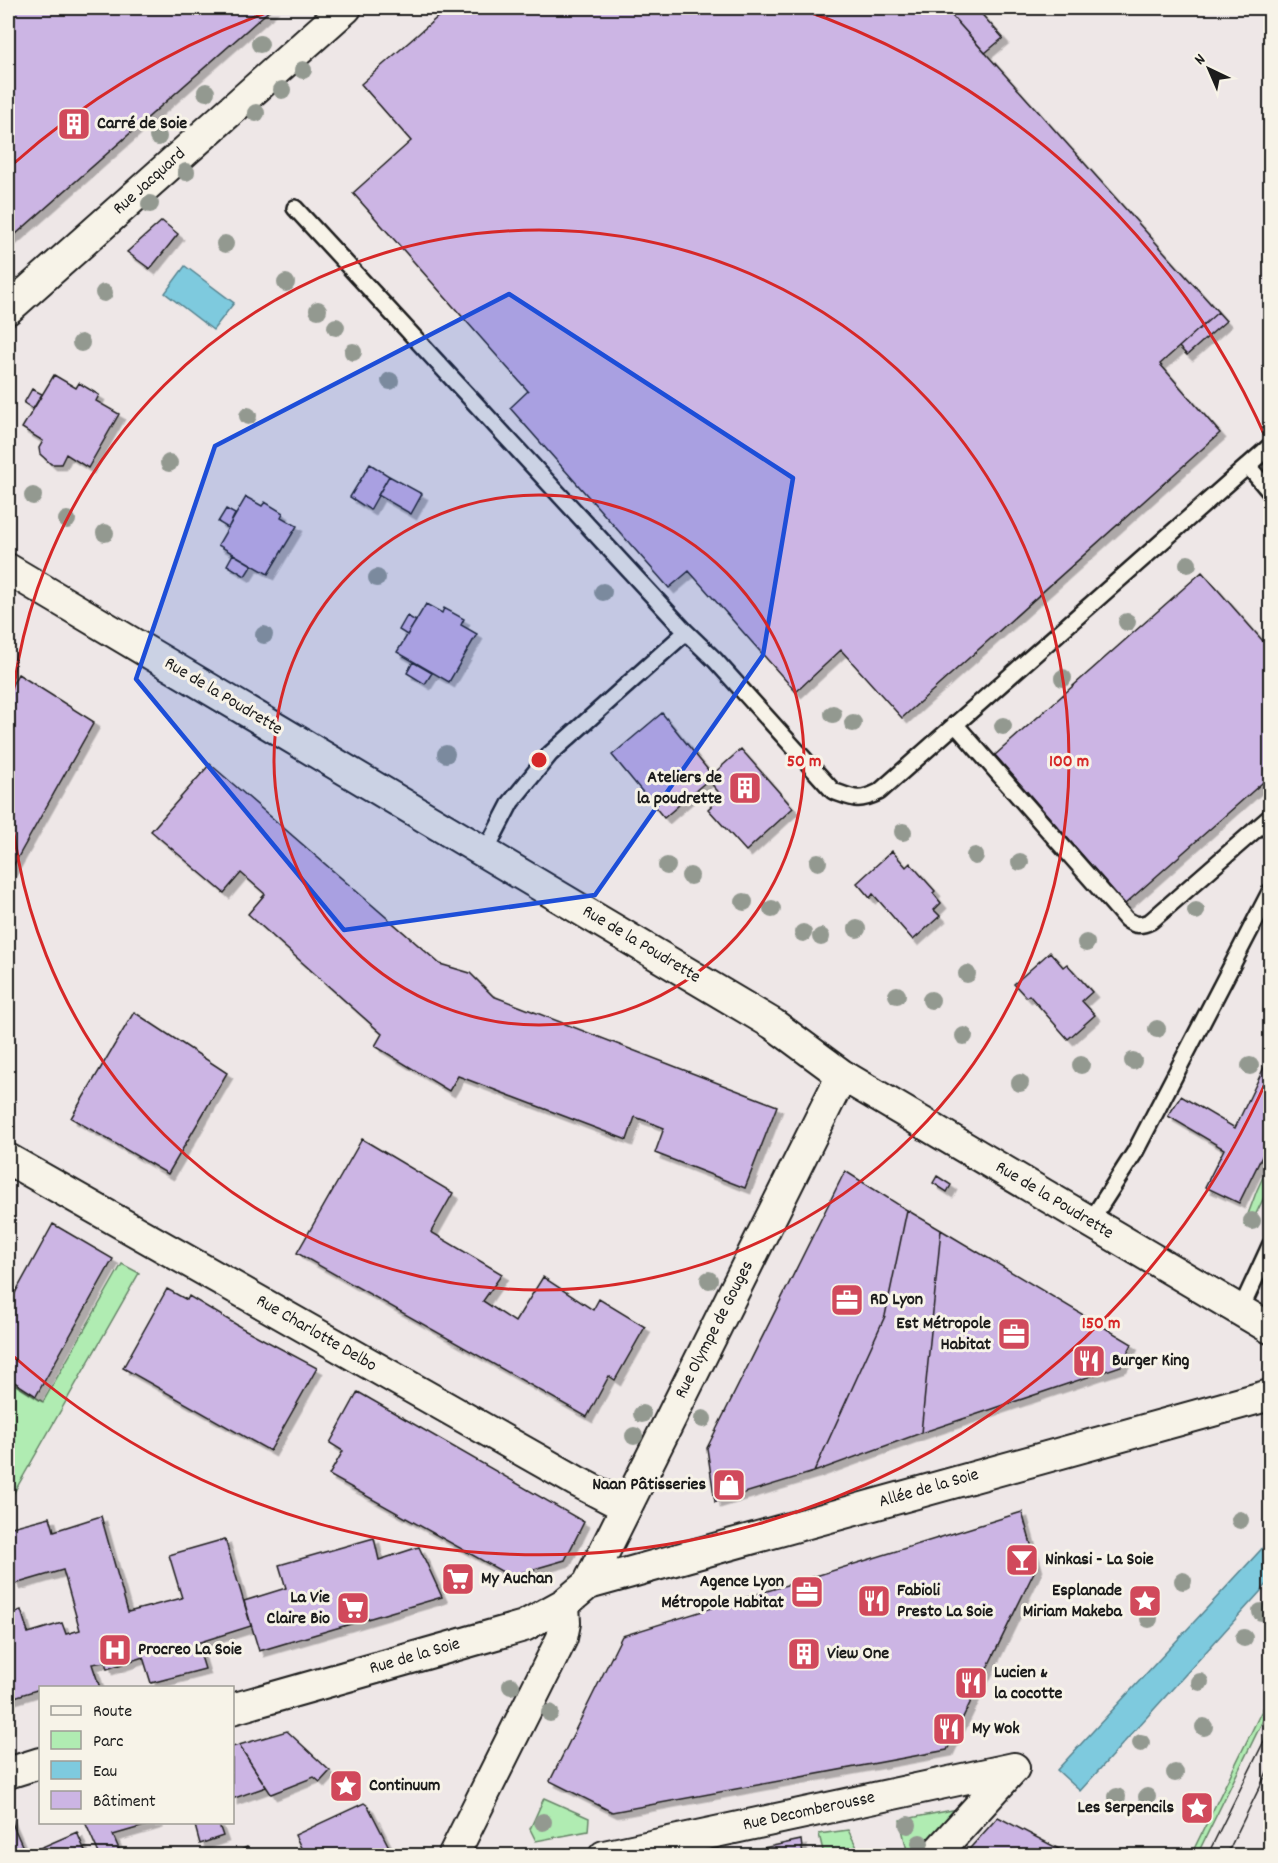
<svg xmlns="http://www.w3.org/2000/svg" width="1278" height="1863" viewBox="0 0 1278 1863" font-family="Dekko,sans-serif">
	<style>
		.green { fill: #b0ecb2; stroke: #668467; stroke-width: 1.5 }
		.water { fill: #7ecade; stroke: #578490; stroke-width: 1.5 }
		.building { fill: #ccb5e4; stroke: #1c1c1c; stroke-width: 1.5; filter: url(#shadow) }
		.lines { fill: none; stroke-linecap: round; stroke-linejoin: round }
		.lane-casing { stroke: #1c1c1c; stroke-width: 20 }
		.street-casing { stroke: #1c1c1c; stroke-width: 34 }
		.lane { stroke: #f7f3e8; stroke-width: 15 }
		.street { stroke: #f7f3e8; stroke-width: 30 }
		.tram { stroke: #1c1c1c; stroke-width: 1.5 }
		.tree { fill: #939990 }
		.marked { fill: #1d4ed8; fill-opacity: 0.2; stroke: #1d4ed8; stroke-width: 4.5; stroke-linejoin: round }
		.ring { fill: none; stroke: #d62828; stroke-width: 3 }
		.labels { text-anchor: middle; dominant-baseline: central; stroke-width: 6; stroke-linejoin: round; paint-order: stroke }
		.poi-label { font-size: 18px; font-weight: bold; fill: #1c1c1c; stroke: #f7f3e8; text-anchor: start }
		.street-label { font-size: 18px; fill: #1c1c1c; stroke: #f7f3e8 }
		.centre { fill: #d62828; stroke: #f7f3e8; stroke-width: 3 }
		.ring-label { font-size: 18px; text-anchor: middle; font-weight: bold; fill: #d62828; stroke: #f7f3e8; stroke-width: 6; stroke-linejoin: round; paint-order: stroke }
	</style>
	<defs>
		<filter id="shadow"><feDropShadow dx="5.5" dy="5.5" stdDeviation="0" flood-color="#0004"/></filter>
	</defs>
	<rect width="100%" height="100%" fill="#eee7e7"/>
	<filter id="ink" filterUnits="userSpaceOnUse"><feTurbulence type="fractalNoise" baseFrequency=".0167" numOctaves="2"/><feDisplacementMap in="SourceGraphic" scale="12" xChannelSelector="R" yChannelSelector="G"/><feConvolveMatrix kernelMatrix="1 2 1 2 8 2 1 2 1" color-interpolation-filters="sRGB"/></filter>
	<g filter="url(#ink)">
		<path class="green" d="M1270,1162V1185L1249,1228L1244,1225L1257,1190Z
			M122,1264L139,1273L8,1503V1380L43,1402Z
			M1270,1694V1706L1197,1855H1191Z
			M544,1798L589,1818L588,1831L536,1841L530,1829Z
			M958,1809L918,1855H908L900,1820Z
			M848,1830L861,1855H824L819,1834Z"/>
		<path class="water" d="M185,266L234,303L213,330L165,293Z
			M1270,1540V1581L1080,1791L1057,1770Z"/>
		<path class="building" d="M8,8H272L8,241Z
			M448,8H945L1218,312L1160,364L1220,433L902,718L841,650L796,692L689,571L669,588L510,408L528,391L353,193L411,141L361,84Z
			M945,8H976L1003,38L985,53Z
			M162,221L178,234L150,269L127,252Z
			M1218,312L1226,321L1187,355L1179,347Z
			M54,375L76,388L79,383L99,395L96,401L119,414L88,468L66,454L61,464H51L40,454L39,448L43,441L22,428Z
			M32,389L42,394L33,409L24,403Z
			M370,464L389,476L370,510L350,497Z
			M389,476L422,494L411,514L378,495Z
			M246,497L262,506L265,502L283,513L281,517L297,526L268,574L218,545Z
			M226,509L235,514L228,528L218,522Z
			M233,554L252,565L245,576L227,565Z
			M1202,572L1270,649V776L1125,904L995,755Z
			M426,604L442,613L444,608L464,619L461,625L477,634L449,682L397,652Z
			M407,616L416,621L407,635L399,630Z
			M413,662L432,673L425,684L407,673Z
			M18,674L94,722L8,875V692Z
			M662,713L712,775L741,749L793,808L746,851L708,809L722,796L708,780L664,818L612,755Z
			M210,764L440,964L470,973L493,996L777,1106L745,1188L655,1153L664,1128L649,1122L635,1117L627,1140L458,1076L449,1091L375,1046L382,1034L248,914L265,894L241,873L224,893L151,831Z
			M892,851L906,867L910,863L935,891L933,893L941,903L934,910L940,916L913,940L873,894L870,898L857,883Z
			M1050,952L1063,967L1067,964L1092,992L1082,1001L1095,1015L1068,1039L1029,995L1026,997L1014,984Z
			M134,1012L227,1073L168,1174L71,1118Z
			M1270,1055V1140L1239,1203L1205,1187L1224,1149L1168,1116L1181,1096L1235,1128Z
			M362,1139L453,1193L431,1232L502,1274L483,1301L515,1322L543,1277L593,1310L599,1299L645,1327L615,1380L609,1376L587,1417L297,1253Z
			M845,1171L907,1210L885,1316L814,1472L715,1502L707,1448Z
			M937,1176L951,1185L947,1192L933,1183Z
			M907,1210L941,1230L921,1433L814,1472L885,1316Z
			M53,1224L113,1259L36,1396L8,1378L13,1371L8,1368V1306Z
			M941,1230L1132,1344L1121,1366L921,1433Z
			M167,1289L187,1300L189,1296L242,1328L317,1368L270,1451L123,1368Z
			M358,1392L584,1522L565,1560L510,1576L329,1475L343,1451L330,1443Z
			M1022,1512L1037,1566L947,1750L612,1812L550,1781L622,1636Z
			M101,1516L128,1612L182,1598L169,1555L225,1539L251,1626L197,1643L205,1669L151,1683L143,1657L107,1669L105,1662L92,1664L100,1688H40V1689L8,1699V1615L21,1610L28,1633L62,1623L66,1634L80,1630L63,1570L15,1584L8,1561V1528L50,1517L54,1531Z
			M374,1538L379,1560L419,1547L442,1597L259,1651L244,1601L286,1588L279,1565Z
			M287,1731L330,1771L320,1782L314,1777L271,1794L239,1745Z
			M239,1745L266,1787L232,1799V1747Z
			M364,1803L368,1806L390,1849L366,1856H305L295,1835Z
			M8,1814L24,1850L12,1856H8Z
			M998,1817L1072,1856H963Z
			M85,1822H158L113,1835L122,1856H100Z
			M194,1822H218L223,1836L200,1844Z
			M77,1832L87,1856H26V1854Z
			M801,1840L803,1856H725Z
			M247,1847L252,1856H236L235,1853Z"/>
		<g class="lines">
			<defs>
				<path id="lane" d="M295,208L686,632
					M1248,466L1270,492
					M955,724L1126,919C1135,926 1141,926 1151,921L1270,817
					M485,852L511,802L550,754L686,632L715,660L833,791C855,799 858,802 879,792L1270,446
					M1090,1222L1135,1152L1270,892
					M1240,1311L1270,1246"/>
				<path id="street" d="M8,309L346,8
					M8,569L773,1024L842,1075L1270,1328
					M8,1159L576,1481L626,1507
					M588,1584L1270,1395
					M232,1709L524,1626L564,1604L588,1584L842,1075
					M8,1773L40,1763
					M453,1856L562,1638L565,1623L564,1604
					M604,1856L1014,1768
					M934,1856L1014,1768"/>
			</defs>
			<use href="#lane" class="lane-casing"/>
			<use href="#street" class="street-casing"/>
			<use href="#lane" class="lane"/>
			<use href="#street" class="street"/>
			<path class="tram" d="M1207,1856L1270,1729
				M1226,1856L1270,1766"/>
		</g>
		<g class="tree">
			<circle cx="260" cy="44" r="9"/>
			<circle cx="303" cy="70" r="9"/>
			<circle cx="282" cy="90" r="9"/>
			<circle cx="206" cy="92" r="9"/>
			<circle cx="256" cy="113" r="9"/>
			<circle cx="158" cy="137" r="9"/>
			<circle cx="186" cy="172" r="9"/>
			<circle cx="150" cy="204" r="9"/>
			<circle cx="225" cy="244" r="9"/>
			<circle cx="286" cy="283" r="9"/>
			<circle cx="104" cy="293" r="9"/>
			<circle cx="318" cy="310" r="9"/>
			<circle cx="336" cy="327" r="9"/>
			<circle cx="81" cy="343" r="9"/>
			<circle cx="353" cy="352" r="9"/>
			<circle cx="390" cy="381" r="9"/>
			<circle cx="248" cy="416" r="9"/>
			<circle cx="169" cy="463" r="9"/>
			<circle cx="33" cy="496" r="9"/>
			<circle cx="67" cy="520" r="9"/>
			<circle cx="105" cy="533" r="9"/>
			<circle cx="1188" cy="564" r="9"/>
			<circle cx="377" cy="578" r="9"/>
			<circle cx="603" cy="592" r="9"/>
			<circle cx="1127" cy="622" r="9"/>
			<circle cx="264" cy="635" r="9"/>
			<circle cx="1063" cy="678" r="9"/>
			<circle cx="833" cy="714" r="9"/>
			<circle cx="853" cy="723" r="9"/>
			<circle cx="1003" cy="726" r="9"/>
			<circle cx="446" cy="754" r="9"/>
			<circle cx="903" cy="832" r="9"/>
			<circle cx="975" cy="856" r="9"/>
			<circle cx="818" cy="862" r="9"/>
			<circle cx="1020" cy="862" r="9"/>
			<circle cx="667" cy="866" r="9"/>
			<circle cx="690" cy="876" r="9"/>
			<circle cx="744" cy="902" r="9"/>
			<circle cx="772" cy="909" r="9"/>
			<circle cx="1196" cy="911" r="9"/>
			<circle cx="857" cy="929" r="9"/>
			<circle cx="803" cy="933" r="9"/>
			<circle cx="821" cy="937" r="9"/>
			<circle cx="1086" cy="943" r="9"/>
			<circle cx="967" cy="974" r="9"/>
			<circle cx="897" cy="995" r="9"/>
			<circle cx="931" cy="1000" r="9"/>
			<circle cx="1157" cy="1029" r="9"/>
			<circle cx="964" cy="1036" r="9"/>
			<circle cx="1133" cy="1061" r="9"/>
			<circle cx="1081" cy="1065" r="9"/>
			<circle cx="1250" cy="1066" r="9"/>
			<circle cx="1020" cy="1083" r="9"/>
			<circle cx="1252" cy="1221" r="9"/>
			<circle cx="709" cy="1280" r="9"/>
			<circle cx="642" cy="1414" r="9"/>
			<circle cx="703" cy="1419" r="9"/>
			<circle cx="634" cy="1436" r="9"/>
			<circle cx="1240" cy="1520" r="9"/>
			<circle cx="1183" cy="1581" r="9"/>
			<circle cx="1261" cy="1612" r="9"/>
			<circle cx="1149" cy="1619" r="9"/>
			<circle cx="1244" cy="1638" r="9"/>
			<circle cx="1200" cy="1682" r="9"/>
			<circle cx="511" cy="1686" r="9"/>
			<circle cx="550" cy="1713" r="9"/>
			<circle cx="1204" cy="1727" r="9"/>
			<circle cx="1141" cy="1743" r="9"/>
			<circle cx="1175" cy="1773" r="9"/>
			<circle cx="1117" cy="1797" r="9"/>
			<circle cx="1147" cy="1797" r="9"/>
			<circle cx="543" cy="1822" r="9"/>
			<circle cx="908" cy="1825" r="9"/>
			<circle cx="920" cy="1843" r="9"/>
		</g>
	</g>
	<path class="marked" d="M509,294L793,478L763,655L595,895L344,930L136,679L215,446Z"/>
	<g class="ring">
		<circle cx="539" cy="760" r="265"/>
		<circle cx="539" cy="760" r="530"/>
		<path d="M1268 1077A795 795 0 0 1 12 1355M12 165A795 795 0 0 1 280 8M798 8A795 795 0 0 1 1268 443"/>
	</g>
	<defs>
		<symbol id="building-square" viewBox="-11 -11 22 22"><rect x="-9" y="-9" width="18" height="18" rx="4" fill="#d1495b" stroke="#f7f3e8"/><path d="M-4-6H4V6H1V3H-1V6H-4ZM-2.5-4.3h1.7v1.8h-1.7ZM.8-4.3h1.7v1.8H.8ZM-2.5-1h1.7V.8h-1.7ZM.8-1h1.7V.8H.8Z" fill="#fff"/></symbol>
		<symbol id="office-square" viewBox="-11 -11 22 22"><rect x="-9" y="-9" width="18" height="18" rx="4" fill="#d1495b" stroke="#f7f3e8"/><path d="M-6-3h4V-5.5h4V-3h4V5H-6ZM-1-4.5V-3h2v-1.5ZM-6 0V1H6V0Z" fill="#fff"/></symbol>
		<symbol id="restaurant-square" viewBox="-11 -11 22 22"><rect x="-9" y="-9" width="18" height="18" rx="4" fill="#d1495b" stroke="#f7f3e8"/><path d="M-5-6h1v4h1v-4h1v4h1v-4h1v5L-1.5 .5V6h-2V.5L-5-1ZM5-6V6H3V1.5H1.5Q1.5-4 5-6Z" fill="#fff"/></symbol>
		<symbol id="shop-square" viewBox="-11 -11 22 22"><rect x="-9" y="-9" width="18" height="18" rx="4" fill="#d1495b" stroke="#f7f3e8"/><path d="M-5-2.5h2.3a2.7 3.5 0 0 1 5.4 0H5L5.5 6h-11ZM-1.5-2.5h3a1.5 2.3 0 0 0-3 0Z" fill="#fff"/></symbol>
		<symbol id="bar-square" viewBox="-11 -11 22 22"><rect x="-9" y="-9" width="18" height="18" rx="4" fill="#d1495b" stroke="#f7f3e8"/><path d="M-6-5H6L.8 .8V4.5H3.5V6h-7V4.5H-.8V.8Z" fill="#fff"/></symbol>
		<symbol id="supermarket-square" viewBox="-11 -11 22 22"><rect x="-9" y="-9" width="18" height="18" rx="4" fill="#d1495b" stroke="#f7f3e8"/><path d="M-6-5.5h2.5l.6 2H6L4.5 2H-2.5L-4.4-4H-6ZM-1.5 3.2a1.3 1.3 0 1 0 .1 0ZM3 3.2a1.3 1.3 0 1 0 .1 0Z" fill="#fff"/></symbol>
		<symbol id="sight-square" viewBox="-11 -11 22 22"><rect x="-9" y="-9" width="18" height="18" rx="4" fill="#d1495b" stroke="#f7f3e8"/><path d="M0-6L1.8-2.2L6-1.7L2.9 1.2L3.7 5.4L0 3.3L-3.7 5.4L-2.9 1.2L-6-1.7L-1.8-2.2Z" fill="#fff"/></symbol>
		<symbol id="hospital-square" viewBox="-11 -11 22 22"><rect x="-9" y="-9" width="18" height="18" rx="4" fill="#d1495b" stroke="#f7f3e8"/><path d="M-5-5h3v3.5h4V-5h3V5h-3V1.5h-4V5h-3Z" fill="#fff"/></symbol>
	</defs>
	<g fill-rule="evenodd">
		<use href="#building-square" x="55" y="105" width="38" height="38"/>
		<use href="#building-square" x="726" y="769" width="38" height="38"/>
		<use href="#office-square" x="828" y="1281" width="38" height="38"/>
		<use href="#office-square" x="995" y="1315" width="38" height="38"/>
		<use href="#restaurant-square" x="1070" y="1342" width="38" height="38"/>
		<use href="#shop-square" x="710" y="1466" width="38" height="38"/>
		<use href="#bar-square" x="1003" y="1541" width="38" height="38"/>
		<use href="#supermarket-square" x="439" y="1560" width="38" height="38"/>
		<use href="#office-square" x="788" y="1573" width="38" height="38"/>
		<use href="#restaurant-square" x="855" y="1582" width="38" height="38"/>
		<use href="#sight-square" x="1126" y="1582" width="38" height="38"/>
		<use href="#supermarket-square" x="334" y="1589" width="38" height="38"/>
		<use href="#hospital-square" x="96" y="1631" width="38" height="38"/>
		<use href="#building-square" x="785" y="1635" width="38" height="38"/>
		<use href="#restaurant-square" x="952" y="1664" width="38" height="38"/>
		<use href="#restaurant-square" x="930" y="1710" width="38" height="38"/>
		<use href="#sight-square" x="327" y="1767" width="38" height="38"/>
		<use href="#sight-square" x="1178" y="1789" width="38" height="38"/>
	</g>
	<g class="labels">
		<g class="poi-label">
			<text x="97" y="124">Carré de Soie</text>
			<text x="722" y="778" text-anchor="end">Ateliers de<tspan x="722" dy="21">la poudrette</tspan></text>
			<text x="870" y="1300">RD Lyon</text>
			<text x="991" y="1324" text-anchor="end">Est Métropole<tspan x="991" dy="21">Habitat</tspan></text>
			<text x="1112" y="1361">Burger King</text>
			<text x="706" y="1485" text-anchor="end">Naan Pâtisseries</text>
			<text x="1045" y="1560">Ninkasi - La Soie</text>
			<text x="481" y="1579">My Auchan</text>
			<text x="784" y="1582" text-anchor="end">Agence Lyon<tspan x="784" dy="21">Métropole Habitat</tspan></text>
			<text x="897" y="1591">Fabioli<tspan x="897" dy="21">Presto La Soie</tspan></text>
			<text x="1122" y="1591" text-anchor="end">Esplanade<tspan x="1122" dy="21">Miriam Makeba</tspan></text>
			<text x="330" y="1598" text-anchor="end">La Vie<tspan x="330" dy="21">Claire Bio</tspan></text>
			<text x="138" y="1650">Procreo La Soie</text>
			<text x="827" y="1654">View One</text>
			<text x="994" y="1673">Lucien &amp;<tspan x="994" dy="21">la cocotte</tspan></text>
			<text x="972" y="1729">My Wok</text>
			<text x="369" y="1786">Continuum</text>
			<text x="1174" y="1808" text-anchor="end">Les Serpencils</text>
		</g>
		<g class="street-label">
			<text transform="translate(150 182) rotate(-42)">Rue Jacquard</text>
			<text transform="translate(223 697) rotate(31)">Rue de la Poudrette</text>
			<text transform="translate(641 945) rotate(31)">Rue de la Poudrette</text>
			<text transform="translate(1054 1201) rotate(31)">Rue de la Poudrette</text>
			<text transform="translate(715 1330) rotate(-63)">Rue Olympe de Gouges</text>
			<text transform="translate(316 1334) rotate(30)">Rue Charlotte Delbo</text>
			<text transform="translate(929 1489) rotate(-16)">Allée de la Soie</text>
			<text transform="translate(415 1657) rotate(-16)">Rue de la Soie</text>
			<text transform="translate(809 1812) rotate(-12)">Rue Decomberousse</text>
		</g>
	</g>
	<circle cx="539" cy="760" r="9" class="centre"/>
	<g class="ring-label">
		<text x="804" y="766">50 m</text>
		<text x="1069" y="766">100 m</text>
		<text x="1101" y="1328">150 m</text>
	</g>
	<rect width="1278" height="1863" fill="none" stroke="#f7f3e8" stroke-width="30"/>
	<rect x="15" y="15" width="1248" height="1833" fill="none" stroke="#1c1c1c" stroke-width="2" filter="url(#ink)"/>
	<rect x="39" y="1686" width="195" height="138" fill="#f7f3e8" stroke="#9f9d96" stroke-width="1.5"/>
	<rect x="51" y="1706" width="30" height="9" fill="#f7f3e8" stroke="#9f9d96" stroke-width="1.5"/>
	<text x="93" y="1716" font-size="18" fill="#1c1c1c">Route</text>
	<rect x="51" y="1731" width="30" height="18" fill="#b0ecb2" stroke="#9f9d96" stroke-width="1.5"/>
	<text x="93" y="1746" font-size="18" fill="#1c1c1c">Parc</text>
	<rect x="51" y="1761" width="30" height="18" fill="#7ecade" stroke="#9f9d96" stroke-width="1.5"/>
	<text x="93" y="1776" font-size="18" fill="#1c1c1c">Eau</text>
	<rect x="51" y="1791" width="30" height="18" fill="#ccb5e4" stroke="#9f9d96" stroke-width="1.5"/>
	<text x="93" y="1806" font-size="18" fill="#1c1c1c">Bâtiment</text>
	<g transform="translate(1209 69) rotate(316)" stroke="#f7f3e8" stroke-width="4.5" paint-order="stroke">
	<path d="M0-4.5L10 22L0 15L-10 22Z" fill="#1c1c1c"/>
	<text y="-9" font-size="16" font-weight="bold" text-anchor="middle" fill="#1c1c1c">N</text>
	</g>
</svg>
